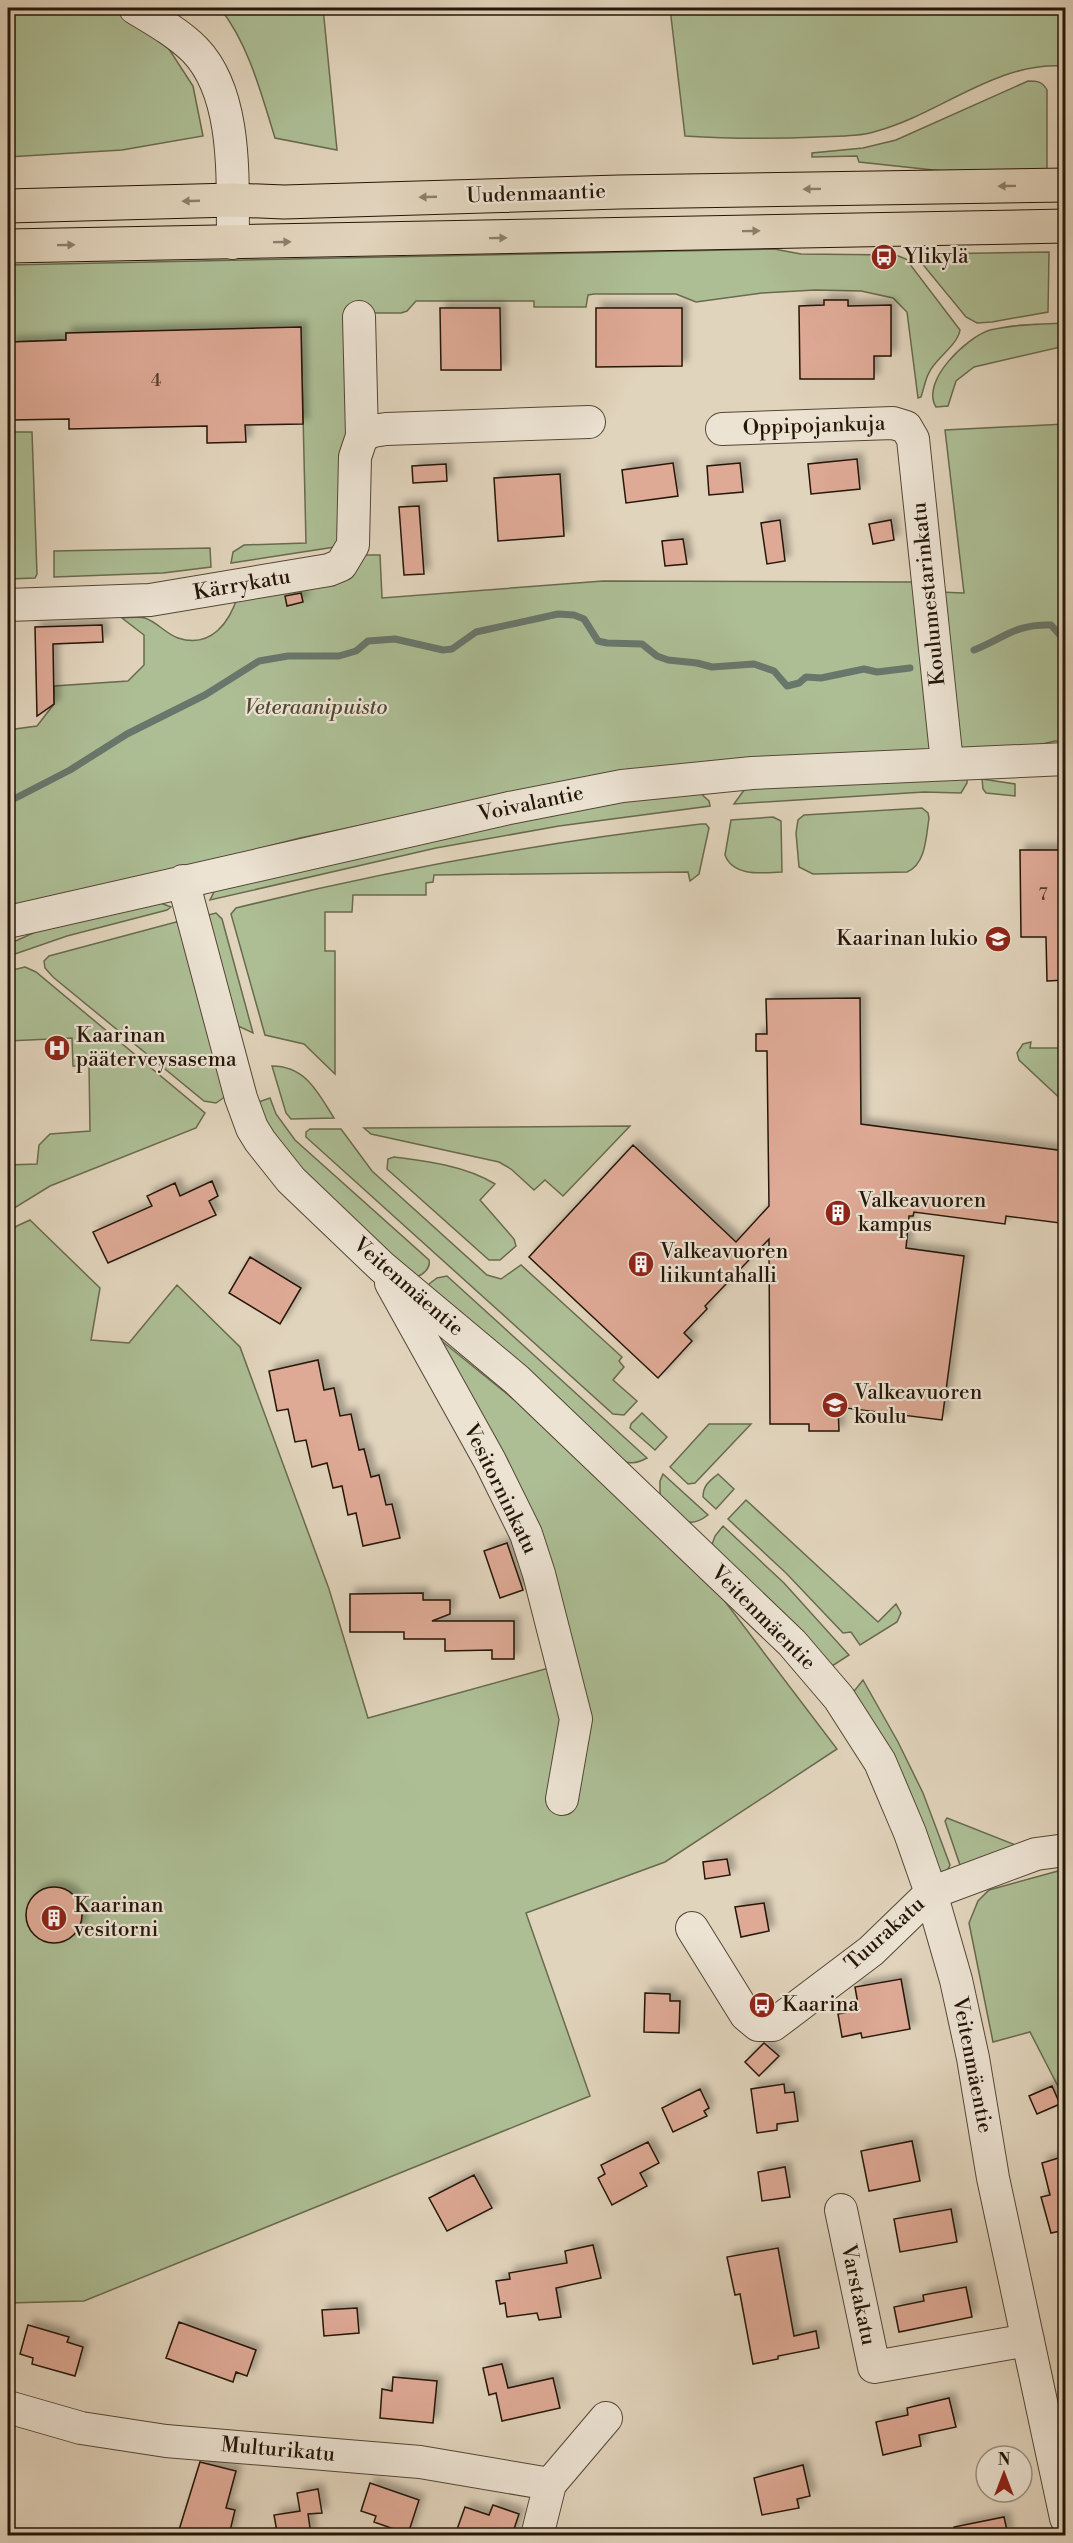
<svg xmlns="http://www.w3.org/2000/svg" width="1073" height="2543" viewBox="0 0 1073 2543" font-family="'Libre Bodoni',serif">
	<style>
		.green { fill: #adbe95; stroke: #696a4e; stroke-width: 1.5 }
		.lines { fill: none; stroke-linecap: round; stroke-linejoin: round }
		.stream { stroke: #68776c; stroke-width: 7 }
		.building { fill: #dea995; stroke: #251608; stroke-width: 1.5; filter: url(#shadow) }
		.minor-casing { stroke: #544635; stroke-width: 34 }
		.major-casing { stroke: #251608; stroke-width: 35 }
		.minor { stroke: #ece3d3; stroke-width: 32 }
		.major { stroke: #e1d4bc; stroke-width: 33 }
		.oneway { fill: #8c7e6b }
		.labels { text-anchor: middle; dominant-baseline: central; stroke-width: 4.5; stroke-linejoin: round; paint-order: stroke }
		.number-label { font-size: 18px; fill: #533b2b }
		.street-label { font-size: 21px; fill: #251608; stroke: #ece3d3 }
		.poi-label { font-size: 21px; fill: #251608; stroke: #ece3d3; text-anchor: start }
		.park-label { font-size: 21px; font-style: italic; fill: #4e4832; stroke: #ece3d3 }
	</style>
	<defs>
		<filter id="shadow"><feDropShadow dx="5.5" dy="-5.5" stdDeviation="3" flood-color="#0004"/></filter>
	</defs>
	<rect width="100%" height="100%" fill="#e1d4bc"/>
	<filter id="stains"><feTurbulence type="fractalNoise" baseFrequency=".00333" numOctaves="4"/><feColorMatrix values="0 0 0 0 .2 0 0 0 0 .09 0 0 0 0 .02 0 0 0 .5 -.17"/></filter>
	<radialGradient id="worn" r=".72"><stop offset=".6" stop-color="#630" stop-opacity="0"/><stop offset="1" stop-color="#630" stop-opacity=".3"/></radialGradient>
	<path class="green" d="M8,8H113L122,12L167,46L193,86L203,136L122,150L8,157Z
		M220,8H323L337,150L275,138C261,93 249,45 220,8Z
		M670,8H1065V66C997,61 940,114 877,131C858,137 838,136 818,137C773,139 730,139 685,136Z
		M1028,81C1037,81 1042,81 1047,90V170L952,172L859,162L857,156L812,157V153L863,148L896,140Z
		M1065,85V170H1060L1059,106L1063,86Z
		M774,249L801,254L896,255L906,259L960,330C958,343 942,354 934,365C926,374 925,385 921,397L918,398L907,312L893,298L861,291L815,290L762,293L696,302L676,294H594L588,295L586,307H534V301H416L407,311L401,313H360L341,546L231,563L233,552L244,545L306,543L301,328L66,333V340L10,342L12,432H32L37,574L35,578L8,579V265Z
		M1049,252L1048,312L992,322L977,323L966,317L920,261L925,254Z
		M1065,323V346L974,367L956,381L948,406L936,407C920,381 967,337 990,330C1015,324 1041,324 1065,323Z
		M1065,424V741H1055L1009,752L453,806L300,838L8,912V730L37,726L54,704V686L128,681L144,665V635L122,618C129,618 139,616 145,618C157,622 166,634 178,638C211,649 230,622 238,595L360,555H380L382,598L603,581L912,582L938,592L964,593L945,430Z
		M210,548L211,567L163,573L54,577V551Z
		M967,778V783L961,793L924,792L734,804L747,786Z
		M982,779L1015,784V796L986,793L983,789Z
		M698,791L709,801L710,806L559,826L436,848L210,900L217,886L495,819Z
		M922,808L928,813L929,818C926,837 926,864 907,872L813,874L799,867L796,833L798,820L804,815Z
		M773,817L781,821L782,872C763,873 733,877 725,855L731,820Z
		M701,824H706L709,828L699,874L690,881L688,872L434,875L433,882L426,883V895H353L352,912H325V951H335V1074L304,1044L265,1035L231,914L236,908C390,870 544,842 701,824Z
		M158,902L171,907L167,910L67,936L12,955L9,944L55,923Z
		M216,913L222,919L253,1033L238,1026L208,915Z
		M176,922L182,924L226,1096L216,1103L204,1101L53,977L45,968L44,961L49,956Z
		M25,967L36,972L205,1113L196,1128L50,1186L8,1212V1165L37,1164L39,1145L50,1134L90,1131L89,1066H73L72,1038L8,1041V971Z
		M1031,1042L1030,1048H1065V1103L1019,1060L1017,1053L1023,1044Z
		M272,1066C306,1066 318,1093 334,1118L291,1119L286,1113Z
		M270,1098L276,1114L295,1140L429,1260C431,1268 423,1275 416,1277L326,1197L274,1146L256,1103Z
		M630,1126L563,1196L545,1180L534,1190L511,1169L499,1162L371,1134L364,1128Z
		M310,1129H341L372,1171L487,1275L501,1279L521,1265L622,1357L619,1361L624,1367L613,1380L637,1401L624,1415L613,1414L306,1137V1132Z
		M394,1157C427,1161 466,1166 495,1184L480,1200L514,1239L516,1246L500,1260H489L387,1169L388,1159Z
		M30,1220L100,1288L91,1340L129,1343L177,1285L240,1347L329,1589L368,1718L567,1663L427,1329L560,1437L711,1583L837,1749L665,1862L526,1913L590,2096L84,2301L8,2303V1234L17,1226Z
		M447,1276L647,1458C636,1464 629,1464 617,1460L429,1289V1284L437,1278Z
		M642,1413L667,1437L655,1450L630,1428L631,1424Z
		M709,1424H751L695,1483L688,1484L670,1467Z
		M663,1474L708,1515C686,1532 677,1516 660,1501V1481Z
		M718,1474L734,1489L716,1509L703,1497C703,1485 710,1481 718,1474Z
		M746,1500L878,1622L896,1604L901,1613L897,1622L860,1645L851,1632L843,1633L786,1573L728,1519Z
		M723,1526L784,1583L849,1655L829,1668L710,1550L715,1536Z
		M863,1680L898,1742L923,1793L950,1865L946,1873L940,1871L851,1695Z
		M947,1818L1023,1848L961,1868L945,1821Z
		M1058,1871H1065V2100L1030,2032L993,2042L969,1923L978,1901L989,1890Z"/>
	<g class="lines">
		<path class="stream" d="M974,650C1005,638 1014,624 1051,625L1066,642
			M8,802L70,770L127,734L205,695L259,661L288,656H339L356,651L368,641L382,640L395,639L443,650L452,649L476,632L558,614L574,615L584,619L598,641L607,643L642,644L657,656L668,660L697,663L712,667L754,664L774,671L787,686L799,683L806,677L821,678L864,669L877,672L910,668"/>
	</g>
	<path class="building" d="M824,300H848V306L891,305V356H874V379H800L799,306L824,305Z
		M440,308H500L501,370H441Z
		M596,308H682V366L596,367Z
		M301,327L303,424L245,425L246,442L207,443V426L69,429V419L11,420L10,342L66,340V333Z
		M857,459L860,489L811,494L808,464Z
		M673,463L678,496L626,503L622,470Z
		M740,463L743,492L709,495L707,466Z
		M446,464L447,481L413,483L412,466Z
		M560,474L564,536L498,541L494,478Z
		M419,506L424,574L404,575L399,507Z
		M780,520L785,561L767,564L761,523Z
		M891,520L894,540L873,544L869,524Z
		M683,539L687,564L665,566L662,541Z
		M301,593L303,602L287,606L285,596Z
		M102,625L103,642L53,644L54,704L37,716L35,627Z
		M1020,850H1065V980L1047,981L1046,937H1021Z
		M860,998L861,1124L1065,1151V1179L1060,1223L1006,1216L1005,1224L914,1212L913,1216H909L906,1248L964,1256L942,1420L838,1407L839,1431H809V1424H770L769,1239L705,1306L707,1309L684,1333L692,1341L658,1378L529,1257L633,1145L736,1242L769,1206L767,1051H756V1034H767L766,999Z
		M212,1181L218,1196L209,1201L216,1215L108,1263L93,1232L152,1206L147,1196L175,1183L180,1196Z
		M250,1257L301,1288L280,1324L229,1293Z
		M318,1360L324,1390L334,1388L340,1416L351,1414L359,1450L364,1449L371,1477L379,1475L386,1505L392,1504L400,1538L363,1546L356,1513L348,1515L342,1486L333,1488L327,1463L312,1467L306,1440L295,1442L288,1409L277,1411L269,1371Z
		M507,1543L523,1590L500,1598L484,1551Z
		M423,1593V1600H450V1614L432,1621H514V1659H492V1650L445,1651V1639H404V1632H350V1594Z
		M727,1859L730,1875L705,1879L703,1862Z
		M26 1915a28 28 0 1 1 56 0a28 28 0 1 1-56 0Z
		M764,1903L769,1931L741,1937L735,1907Z
		M901,1979L910,2029L862,2038L861,2033L842,2037L838,2014L859,2010L855,1987Z
		M645,1993L670,1994V2001H680L679,2033L644,2032Z
		M764,2043L779,2056L759,2076L745,2062Z
		M784,2084L785,2093L794,2092L798,2121L777,2124V2130L757,2133L751,2089Z
		M1052,2086L1060,2104L1037,2114L1029,2096Z
		M700,2089L709,2108L704,2111L707,2116L673,2132L662,2108Z
		M912,2141L920,2181L869,2191L861,2151Z
		M648,2142L659,2163L640,2173L647,2186L612,2205L598,2178L605,2174L601,2165Z
		M1065,2156V2230L1051,2233L1041,2197L1050,2195L1042,2163Z
		M785,2167L790,2197L762,2201L758,2172Z
		M474,2175L492,2208L447,2231L429,2198Z
		M951,2209L957,2242L900,2252L894,2219Z
		M593,2245L601,2278L556,2288L561,2317L539,2320L537,2313L507,2317L505,2303L500,2304L496,2281L510,2279L509,2273L567,2263L565,2251Z
		M778,2248L794,2336L816,2331L819,2348L778,2356V2359L753,2364L740,2294L735,2295L727,2257Z
		M966,2287L972,2317L899,2332L894,2307L924,2301L923,2295Z
		M357,2308L359,2333L324,2336L322,2310Z
		M179,2322L256,2350L247,2376L236,2372L233,2382L166,2358Z
		M28,2325L69,2337L67,2342L83,2347L75,2376L32,2364L33,2358L20,2354Z
		M502,2364L508,2388L553,2378L560,2408L502,2421L496,2393L489,2395L483,2368Z
		M393,2377L437,2381L433,2423L380,2418L382,2389L392,2391Z
		M949,2398L956,2427L919,2435L921,2446L883,2455L876,2422L908,2415L907,2408Z
		M200,2462L236,2471L226,2508L235,2510L229,2535H200L179,2530Z
		M803,2465L810,2496L797,2499L799,2508L762,2515L754,2478Z
		M370,2483L419,2500L408,2534L374,2522L376,2516L361,2511Z
		M318,2489L322,2513L308,2514L311,2535H282V2531L277,2532L274,2515L300,2511L297,2493Z
		M493,2505L519,2514L512,2535H455L465,2507L489,2515Z
		M1004,2517L1008,2535H955L954,2527Z"/>
	<g class="lines">
		<defs>
			<path id="minor" d="M135,8C155,20 178,33 195,50C239,96 232,183 233,243
				M722,429L893,423L906,427L913,439L947,763
				M362,436L373,431L386,429L589,422
				M8,605L150,600L329,570L341,565L353,545L355,457L362,436L359,317
				M183,881L241,1098L252,1128L260,1141L291,1180L382,1267L517,1380L792,1643L839,1698L880,1762L910,1833L931,1893L956,1980L973,2058L993,2178L1066,2518
				M8,922L509,808L622,786L752,773L1066,759
				M391,1283L490,1461L526,1534L539,1574L576,1719L562,1799
				M692,1928L746,2015L758,2025H773L871,1951L931,1893L1036,1854L1066,1850
				M841,2210L874,2367L1028,2340
				M8,2407L81,2428L166,2441L420,2462L550,2484
				M537,2536L550,2484L606,2418"/>
			<path id="major" d="M8,206L232,200L284,202L619,192L1066,185
				M8,246L1066,226"/>
		</defs>
		<use href="#minor" class="minor-casing"/>
		<use href="#major" class="major-casing"/>
		<use href="#minor" class="minor"/>
		<use href="#major" class="major"/>
	</g>
	<defs><path id="oneway-solid" d="M-6-.8H1V-3.2L6.5 0L1 3.2V.8H-6Z" transform="scale(1.5)"/></defs>
	<g class="oneway">
		<use href="#oneway-solid" transform="translate(1007 186) rotate(179)"/>
		<use href="#oneway-solid" transform="translate(812 189) rotate(179)"/>
		<use href="#oneway-solid" transform="translate(428 197) rotate(178)"/>
		<use href="#oneway-solid" transform="translate(191 201) rotate(178)"/>
		<use href="#oneway-solid" transform="translate(751 231) rotate(-1)"/>
		<use href="#oneway-solid" transform="translate(498 238) rotate(-1)"/>
		<use href="#oneway-solid" transform="translate(282 242) rotate(-1)"/>
		<use href="#oneway-solid" transform="translate(66 245) rotate(-1)"/>
	</g>
	<defs>
		<symbol id="bus-disc" viewBox="-11 -11 22 22"><circle r="9.5" fill="#8f2418" stroke="#ece3d3"/><path d="M-5-6H5V4H4V6H2V4H-2V6H-4V4H-5ZM-3.5-4V0h7V-4ZM-3.5 1.2v1.5H-2V1.2ZM2 1.2v1.5H3.5V1.2Z" fill="#fff"/></symbol>
		<symbol id="school-disc" viewBox="-11 -11 22 22"><circle r="9.5" fill="#8f2418" stroke="#ece3d3"/><path d="M0-5L7-2L0 1L-7-2ZM-4 1L0 2.5L4 1V4Q0 6-4 4Z" fill="#fff"/></symbol>
		<symbol id="hospital-disc" viewBox="-11 -11 22 22"><circle r="9.5" fill="#8f2418" stroke="#ece3d3"/><path d="M-5-5h3v3.5h4V-5h3V5h-3V1.5h-4V5h-3Z" fill="#fff"/></symbol>
		<symbol id="building-disc" viewBox="-11 -11 22 22"><circle r="9.5" fill="#8f2418" stroke="#ece3d3"/><path d="M-4-6H4V6H1V3H-1V6H-4ZM-2.5-4.3h1.7v1.8h-1.7ZM.8-4.3h1.7v1.8H.8ZM-2.5-1h1.7V.8h-1.7ZM.8-1h1.7V.8H.8Z" fill="#fff"/></symbol>
	</defs>
	<g fill-rule="evenodd">
		<use href="#bus-disc" x="869" y="242" width="30" height="30"/>
		<use href="#school-disc" x="983" y="924" width="30" height="30"/>
		<use href="#hospital-disc" x="42" y="1033" width="30" height="30"/>
		<use href="#building-disc" x="823" y="1198" width="30" height="30"/>
		<use href="#building-disc" x="626" y="1249" width="30" height="30"/>
		<use href="#school-disc" x="820" y="1390" width="30" height="30"/>
		<use href="#building-disc" x="39" y="1903" width="30" height="30"/>
		<use href="#bus-disc" x="747" y="1990" width="30" height="30"/>
	</g>
	<g class="labels">
		<g class="number-label">
			<text x="156" y="380">4</text>
			<text x="1043" y="894">7</text>
		</g>
		<g class="street-label">
			<text transform="translate(536 194) rotate(-2)">Uudenmaantie</text>
			<text transform="translate(814 426) rotate(-2)">Oppipojankuja</text>
			<text transform="translate(242 585) rotate(-10)">Kärrykatu</text>
			<text transform="translate(929 594) rotate(-96)">Koulumestarinkatu</text>
			<text transform="translate(531 804) rotate(-12)">Voivalantie</text>
			<text transform="translate(408 1287) rotate(41)">Veitenmäentie</text>
			<text transform="translate(500 1489) rotate(64)">Vesitorninkatu</text>
			<text transform="translate(763 1618) rotate(45)">Veitenmäentie</text>
			<text transform="translate(885 1934) rotate(-42)">Tuurakatu</text>
			<text transform="translate(972 2065) rotate(79)">Veitenmäentie</text>
			<text transform="translate(858 2295) rotate(78)">Varstakatu</text>
			<text transform="translate(278 2450) rotate(5)">Multurikatu</text>
		</g>
		<g class="poi-label">
			<text x="904" y="257">Ylikylä</text>
			<text x="978" y="939" text-anchor="end">Kaarinan lukio</text>
			<text x="76" y="1036">Kaarinan<tspan x="76" dy="24">pääterveysasema</tspan></text>
			<text x="858" y="1201">Valkeavuoren<tspan x="858" dy="24">kampus</tspan></text>
			<text x="660" y="1252">Valkeavuoren<tspan x="660" dy="24">liikuntahalli</tspan></text>
			<text x="854" y="1393">Valkeavuoren<tspan x="854" dy="24">koulu</tspan></text>
			<text x="74" y="1906">Kaarinan<tspan x="74" dy="24">vesitorni</tspan></text>
			<text x="782" y="2005">Kaarina</text>
		</g>
		<g class="park-label">
			<text x="316" y="708">Veteraanipuisto</text>
		</g>
	</g>
	<rect width="1073" height="2543" fill="none" stroke="#e1d4bc" stroke-width="30"/>
	<rect x="9" y="9" width="1055" height="2525" fill="none" stroke="#251608" stroke-width="3"/>
	<rect x="15" y="15" width="1043" height="2513" fill="none" stroke="#251608" stroke-width="1.5"/>
	<g transform="translate(1004 2474)"><circle r="28" fill="#ece3d3" stroke="#9c9182" stroke-width="1.5"/>
	<path d="M0-4.5L10 22L0 15L-10 22Z" fill="#8f2418"/>
	<text y="-9" font-size="16" font-weight="bold" text-anchor="middle" fill="#251608">N</text>
	</g>
	<rect width="100%" height="100%" filter="url(#stains)"/>
	<rect width="100%" height="100%" fill="url(#worn)"/>
</svg>
